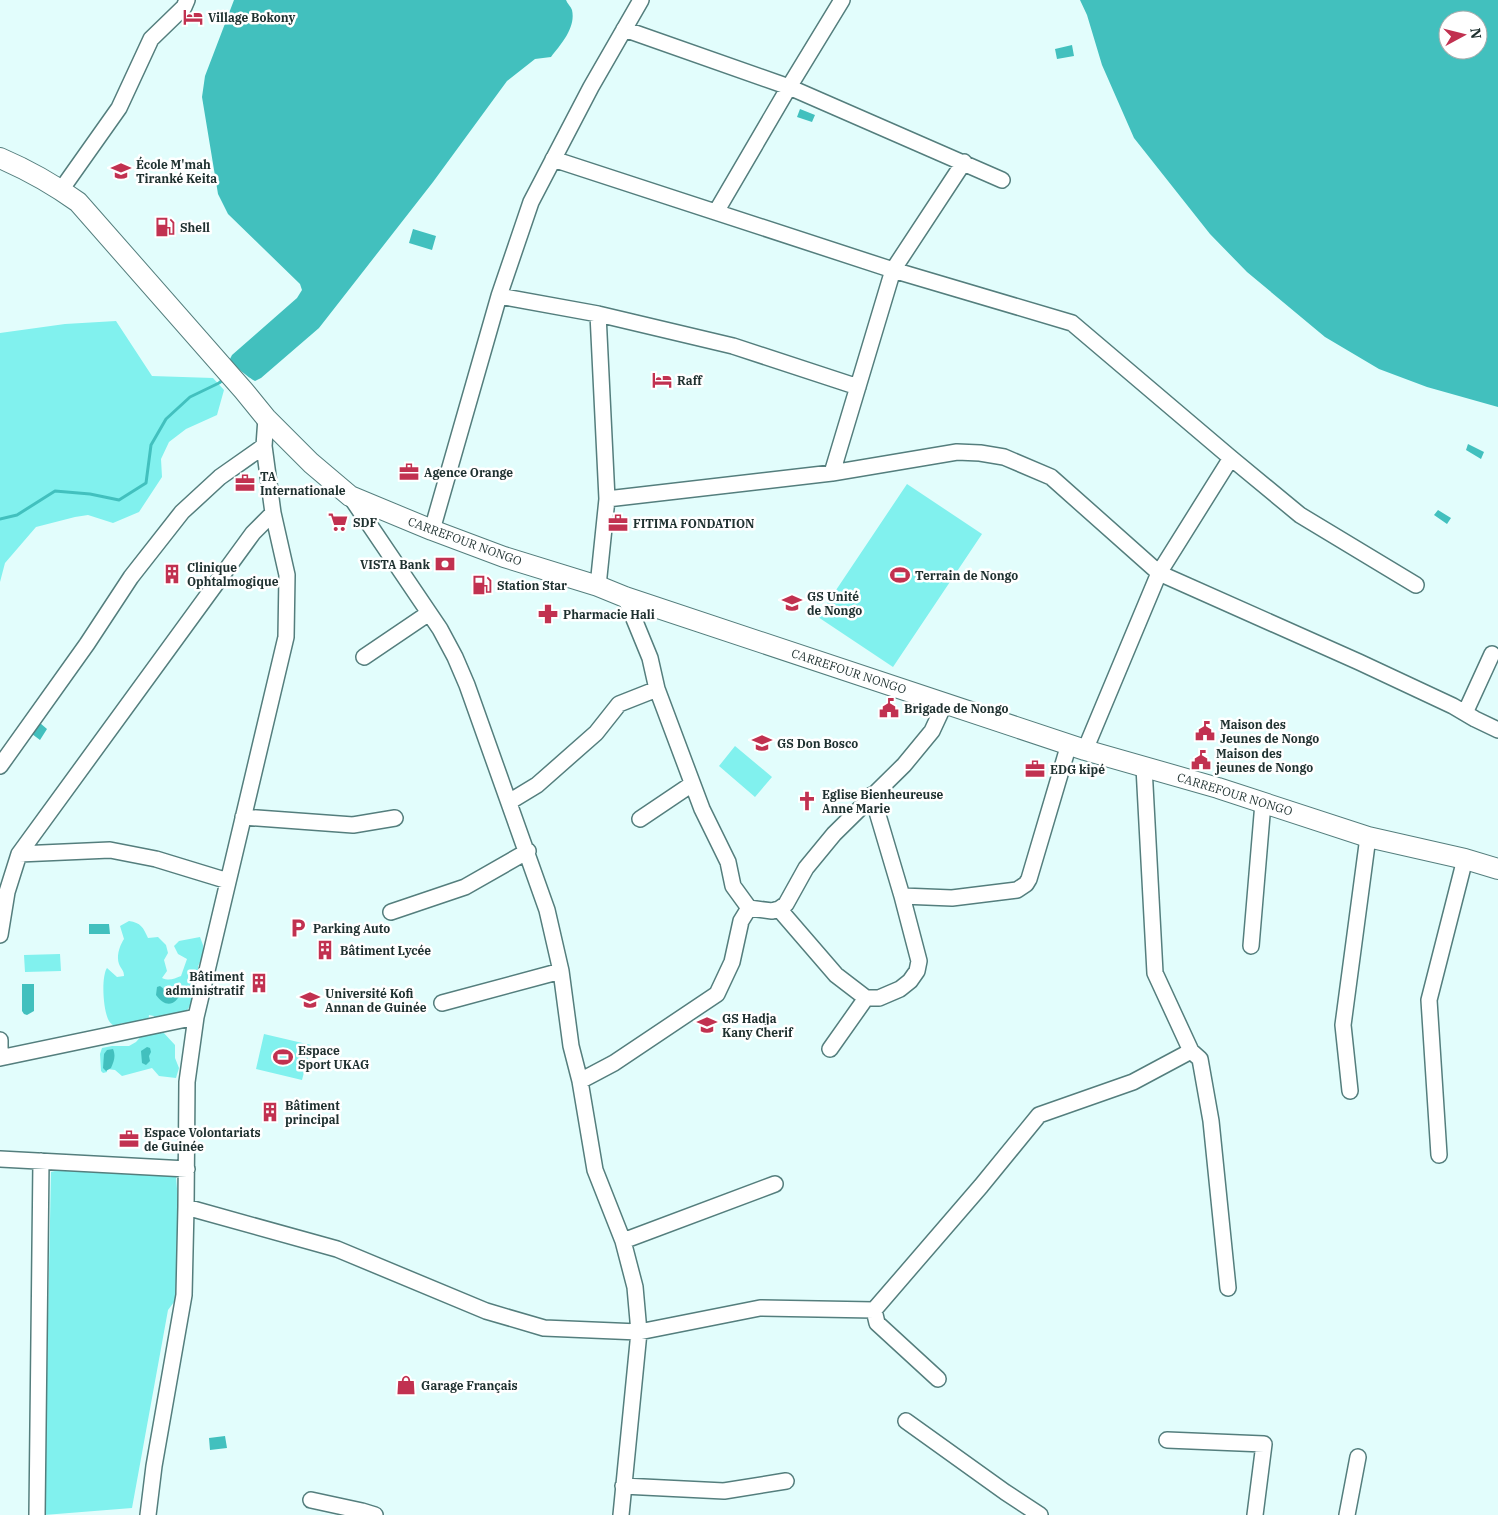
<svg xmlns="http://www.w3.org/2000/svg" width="1498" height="1515" viewBox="0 0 1498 1515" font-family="'IBM Plex Serif',serif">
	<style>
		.green { fill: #81f1ee }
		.water { fill: #42c0be; fill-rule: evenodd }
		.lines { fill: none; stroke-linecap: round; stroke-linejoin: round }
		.stream { stroke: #42c0be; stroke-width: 3 }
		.minor-casing { stroke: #547e7d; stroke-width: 18 }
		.major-casing { stroke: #547e7d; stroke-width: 22 }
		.minor { stroke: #fff; stroke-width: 15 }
		.major { stroke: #fff; stroke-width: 20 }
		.labels { text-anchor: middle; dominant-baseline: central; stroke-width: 5; stroke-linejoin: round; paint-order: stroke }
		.poi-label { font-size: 12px; font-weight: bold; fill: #1e302f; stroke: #fff; text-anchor: start }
		.street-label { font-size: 12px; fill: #1e302f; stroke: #fff }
	</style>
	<rect width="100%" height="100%" fill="#e2fdfc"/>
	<path class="green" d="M116,321L152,376L213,378L224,390L217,415L186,429L169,442L161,459L162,477L139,512L113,523L88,515L75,517L36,527L5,563L0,582V333L65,324Z
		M907,484L982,534L893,667L818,617Z
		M735,746L772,777L755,797L719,766Z
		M129,921C141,923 143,927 148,938L158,937L166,945L168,953L164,960L167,971L162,978C169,981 174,979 181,976L187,959L178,954L174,946L179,941L200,937L203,945V957L198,966L199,978L197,986L193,992V1002L187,1010L176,1018L156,1021L154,1016L149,1015L148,1022L130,1028L122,1023L115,1027C113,1025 110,1023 109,1021C103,1011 101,977 107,968L117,977L124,976C124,970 121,969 119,964C116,956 120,945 124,939L120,926Z
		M60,954L61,971L25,972L24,955Z
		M162,1031L175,1045V1058L179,1068L176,1078L159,1076L152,1068L122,1076L115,1070L107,1069V1072L103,1073L101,1071L100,1054L102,1048L112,1046H129L136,1042L143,1034Z
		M264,1034L311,1045L302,1080L256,1069Z
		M165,1165L176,1177L179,1212L177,1248L181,1283L180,1294L168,1310L132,1508L44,1515L51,1172L67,1168Z"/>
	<path class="water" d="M234,0H566C567,3 571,7 572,10C576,28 561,44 551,57L535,59L507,81L433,182L319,328L261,378L255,381C249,378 233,365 230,359L232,355L297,298L302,290L300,284L228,214L218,194L202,97L205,76Z
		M1080,0H1498V407L1427,387L1379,369L1325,337L1247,272L1210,234L1134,138L1102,65L1087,15ZM1448,20H1478V50H1448Z
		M1072,45L1074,56L1057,59L1055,49Z
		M800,109L815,115L812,122L797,117Z
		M413,229L436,236L432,250L409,243Z
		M1468,444L1484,452L1481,459L1466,450Z
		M1438,510L1451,518L1447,524L1434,515Z
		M40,723L47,729L40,740L32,734Z
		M89,924H109L110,934H89Z
		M22,984H34V1011L27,1015L24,1014L22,1011Z
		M175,985L179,986L181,992C176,1006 165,1008 156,995L157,987L160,986L168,992C173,992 175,990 175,985Z
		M147,1047L150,1048L151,1052L149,1056L150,1061L146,1065L142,1063L141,1051Z
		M113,1049C116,1056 114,1061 111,1068L106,1071L103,1068L104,1054L107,1050Z
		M225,1436L227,1448L210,1450L209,1438Z"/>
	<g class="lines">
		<path class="stream" d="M0,519L17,515L55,491L90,494L119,500L146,483L151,445L166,419L190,397L219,383L224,379"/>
		<defs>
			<path id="minor" d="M624,29L789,87L1002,180
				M553,159L893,270L1072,323L1231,458L1300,515L1416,585
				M61,190L119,108L151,39L184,7L187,0
				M716,212L789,87L842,0
				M499,296L598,314L733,346L858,387
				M832,473L893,270L964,162
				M350,496L440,629L455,657L467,685L547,910L561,971L571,1046L580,1081L595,1170L623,1241L635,1287L639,1332L621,1515
				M607,499L832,473L957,452L980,453L1004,457L1051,477L1159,573L1359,662L1453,706L1475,719L1498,730
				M432,530L499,296L531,202L591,87L641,0
				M598,586L607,499L598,314
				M625,597L650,658L657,689L702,809L728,862L733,886L749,908L772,911L779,909L786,904L806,868L834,834L904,765L932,731L945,703
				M364,657L429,613
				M1465,713L1492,654
				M1085,750L1159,573L1231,458
				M0,766L87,644L131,577L182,512L220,477L264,446
				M1144,767L1155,973L1191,1051L1200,1059L1211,1121L1228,1288
				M509,802L537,785L596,733L619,704L657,689
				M243,817L353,825L395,818
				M640,819L692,784
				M19,854L110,850L156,859L228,881
				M902,896L952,898L1017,890L1026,884L1029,879L1069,744
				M779,909L836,975L866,998H879L900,989L910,981L917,971L919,961L902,896L872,795
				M391,912L465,887L528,851
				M0,935L7,892L19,854L253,533L273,513
				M1251,946L1263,803
				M442,1003L561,971
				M0,1040V1058
				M830,1049L866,998
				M0,1058L196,1017
				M580,1081L614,1063L717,994L732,962L741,921L749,908
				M1350,1091L1343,1025L1368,837
				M1439,1155L1429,1000L1465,859
				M0,1159L187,1169
				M186,1207L337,1249L486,1311L544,1328L639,1332L760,1308L874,1310L981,1186L1039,1115L1133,1082L1191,1051
				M623,1241L775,1184
				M874,1310L877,1323L938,1379
				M906,1421L1005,1492L1040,1515
				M1167,1440L1264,1444L1255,1515
				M623,1486L724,1491L786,1481
				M311,1500L362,1511L375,1515
				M37,1515L41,1161
				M148,1515L154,1466L184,1295L186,1207L187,1082L196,1017L286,637L287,575L273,513L264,446L266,418
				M1347,1515L1358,1457"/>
			<path id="major" d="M0,158C28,170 53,184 78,202L244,391L266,418L311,463L350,496L432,530L504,557L598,586L625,597L1085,750L1218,788L1368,837L1465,859L1498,869"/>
		</defs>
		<use href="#minor" class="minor-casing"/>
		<use href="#major" class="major-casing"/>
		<use href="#minor" class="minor"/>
		<use href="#major" class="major"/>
	</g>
	<defs>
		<symbol id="hotel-bare" viewBox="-9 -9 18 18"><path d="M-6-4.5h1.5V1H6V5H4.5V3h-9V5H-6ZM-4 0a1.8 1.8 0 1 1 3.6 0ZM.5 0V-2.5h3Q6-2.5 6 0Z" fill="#c13150" stroke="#fff" stroke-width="2.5" paint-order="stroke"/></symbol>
		<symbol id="school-bare" viewBox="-9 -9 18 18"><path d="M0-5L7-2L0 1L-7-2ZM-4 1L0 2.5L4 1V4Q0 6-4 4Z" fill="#c13150" stroke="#fff" stroke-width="2.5" paint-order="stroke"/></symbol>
		<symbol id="fuel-bare" viewBox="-9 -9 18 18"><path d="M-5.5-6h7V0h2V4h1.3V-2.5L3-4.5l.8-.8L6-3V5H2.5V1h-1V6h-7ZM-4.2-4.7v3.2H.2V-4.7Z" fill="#c13150" stroke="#fff" stroke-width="2.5" paint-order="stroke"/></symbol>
		<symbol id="office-bare" viewBox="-9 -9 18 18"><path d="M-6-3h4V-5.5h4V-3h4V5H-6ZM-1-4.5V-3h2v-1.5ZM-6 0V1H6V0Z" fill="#c13150" stroke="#fff" stroke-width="2.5" paint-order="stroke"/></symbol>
		<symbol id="supermarket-bare" viewBox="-9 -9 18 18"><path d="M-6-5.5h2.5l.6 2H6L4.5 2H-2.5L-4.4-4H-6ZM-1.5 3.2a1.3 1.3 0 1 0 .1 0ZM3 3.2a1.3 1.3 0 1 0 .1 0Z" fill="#c13150" stroke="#fff" stroke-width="2.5" paint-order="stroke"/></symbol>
		<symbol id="bank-bare" viewBox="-9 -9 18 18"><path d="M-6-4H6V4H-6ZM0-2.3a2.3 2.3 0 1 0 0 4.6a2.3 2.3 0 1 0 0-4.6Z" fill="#c13150" stroke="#fff" stroke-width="2.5" paint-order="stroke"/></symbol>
		<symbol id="building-bare" viewBox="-9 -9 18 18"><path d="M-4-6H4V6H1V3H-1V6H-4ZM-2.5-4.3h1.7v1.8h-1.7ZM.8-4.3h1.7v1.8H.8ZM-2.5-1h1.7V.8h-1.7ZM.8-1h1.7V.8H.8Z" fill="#c13150" stroke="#fff" stroke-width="2.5" paint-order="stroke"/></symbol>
		<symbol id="stadium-bare" viewBox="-9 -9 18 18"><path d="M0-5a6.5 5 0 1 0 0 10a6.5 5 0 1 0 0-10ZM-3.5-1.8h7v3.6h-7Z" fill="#c13150" stroke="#fff" stroke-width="2.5" paint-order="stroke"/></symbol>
		<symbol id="pharmacy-bare" viewBox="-9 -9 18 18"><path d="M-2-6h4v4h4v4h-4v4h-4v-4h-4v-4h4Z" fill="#c13150" stroke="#fff" stroke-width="2.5" paint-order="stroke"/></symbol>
		<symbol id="civic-bare" viewBox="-9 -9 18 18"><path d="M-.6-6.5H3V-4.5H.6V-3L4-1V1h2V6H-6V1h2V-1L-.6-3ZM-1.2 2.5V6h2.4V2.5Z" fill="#c13150" stroke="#fff" stroke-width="2.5" paint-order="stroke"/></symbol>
		<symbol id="church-bare" viewBox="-9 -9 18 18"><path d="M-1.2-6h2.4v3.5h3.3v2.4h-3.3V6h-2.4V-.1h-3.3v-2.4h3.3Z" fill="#c13150" stroke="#fff" stroke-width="2.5" paint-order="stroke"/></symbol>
		<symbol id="parking-bare" viewBox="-9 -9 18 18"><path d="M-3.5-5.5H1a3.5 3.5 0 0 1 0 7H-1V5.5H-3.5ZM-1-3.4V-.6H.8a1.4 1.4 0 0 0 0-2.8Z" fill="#c13150" stroke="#fff" stroke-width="2.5" paint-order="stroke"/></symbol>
		<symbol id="university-bare" viewBox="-9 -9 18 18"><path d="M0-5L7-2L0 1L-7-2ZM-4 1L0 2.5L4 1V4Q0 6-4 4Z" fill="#c13150" stroke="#fff" stroke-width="2.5" paint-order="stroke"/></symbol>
		<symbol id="shop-bare" viewBox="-9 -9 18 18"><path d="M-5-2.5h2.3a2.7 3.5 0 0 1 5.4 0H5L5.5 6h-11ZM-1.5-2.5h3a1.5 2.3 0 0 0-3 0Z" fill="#c13150" stroke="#fff" stroke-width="2.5" paint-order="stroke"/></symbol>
	</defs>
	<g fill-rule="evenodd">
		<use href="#hotel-bare" x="179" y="3" width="28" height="28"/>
		<use href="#school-bare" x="107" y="157" width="28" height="28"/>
		<use href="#fuel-bare" x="151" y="213" width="28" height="28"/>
		<use href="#hotel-bare" x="648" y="366" width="28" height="28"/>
		<use href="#office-bare" x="395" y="458" width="28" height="28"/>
		<use href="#office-bare" x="231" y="469" width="28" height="28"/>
		<use href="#supermarket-bare" x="324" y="508" width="28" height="28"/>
		<use href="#office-bare" x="604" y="509" width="28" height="28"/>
		<use href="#bank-bare" x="431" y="550" width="28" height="28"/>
		<use href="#building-bare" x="158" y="560" width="28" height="28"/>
		<use href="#stadium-bare" x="886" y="561" width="28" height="28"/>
		<use href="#fuel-bare" x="468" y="571" width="28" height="28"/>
		<use href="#school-bare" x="778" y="589" width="28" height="28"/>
		<use href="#pharmacy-bare" x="534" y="600" width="28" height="28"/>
		<use href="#civic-bare" x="875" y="694" width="28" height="28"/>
		<use href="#civic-bare" x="1191" y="717" width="28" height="28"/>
		<use href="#school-bare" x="748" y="729" width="28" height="28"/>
		<use href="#civic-bare" x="1187" y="746" width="28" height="28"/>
		<use href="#office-bare" x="1021" y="755" width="28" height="28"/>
		<use href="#church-bare" x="793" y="787" width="28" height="28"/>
		<use href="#parking-bare" x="284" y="914" width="28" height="28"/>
		<use href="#building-bare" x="311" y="936" width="28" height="28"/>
		<use href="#building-bare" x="245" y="969" width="28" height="28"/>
		<use href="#university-bare" x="296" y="986" width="28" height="28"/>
		<use href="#school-bare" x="693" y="1011" width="28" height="28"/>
		<use href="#stadium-bare" x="269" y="1043" width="28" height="28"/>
		<use href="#building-bare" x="256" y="1098" width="28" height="28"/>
		<use href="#office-bare" x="115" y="1125" width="28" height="28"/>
		<use href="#shop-bare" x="392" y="1371" width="28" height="28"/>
	</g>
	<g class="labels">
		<g class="poi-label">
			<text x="208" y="17">Village Bokony</text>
			<text x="136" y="164">École M'mah<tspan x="136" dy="14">Tiranké Keita</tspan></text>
			<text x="180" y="227">Shell</text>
			<text x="677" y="380">Raff</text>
			<text x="424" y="472">Agence Orange</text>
			<text x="260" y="476">TA<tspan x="260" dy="14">Internationale</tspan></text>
			<text x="353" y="522">SDF</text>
			<text x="633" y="523">FITIMA FONDATION</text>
			<text x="430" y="564" text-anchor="end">VISTA Bank</text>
			<text x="187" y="567">Clinique<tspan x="187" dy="14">Ophtalmogique</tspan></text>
			<text x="915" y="575">Terrain de Nongo</text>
			<text x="497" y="585">Station Star</text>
			<text x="807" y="596">GS Unité<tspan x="807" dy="14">de Nongo</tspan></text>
			<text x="563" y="614">Pharmacie Hali</text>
			<text x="904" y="708">Brigade de Nongo</text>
			<text x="1220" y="724">Maison des<tspan x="1220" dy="14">Jeunes de Nongo</tspan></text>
			<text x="777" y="743">GS Don Bosco</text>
			<text x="1216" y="753">Maison des<tspan x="1216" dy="14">jeunes de Nongo</tspan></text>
			<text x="1050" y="769">EDG kipé</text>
			<text x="822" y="794">Eglise Bienheureuse<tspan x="822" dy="14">Anne Marie</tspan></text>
			<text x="313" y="928">Parking Auto</text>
			<text x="340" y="950">Bâtiment Lycée</text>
			<text x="244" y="976" text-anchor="end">Bâtiment<tspan x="244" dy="14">administratif</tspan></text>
			<text x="325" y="993">Université Kofi<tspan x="325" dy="14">Annan de Guinée</tspan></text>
			<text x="722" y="1018">GS Hadja<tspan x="722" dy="14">Kany Cherif</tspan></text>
			<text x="298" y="1050">Espace<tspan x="298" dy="14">Sport UKAG</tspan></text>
			<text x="285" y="1105">Bâtiment<tspan x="285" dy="14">principal</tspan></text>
			<text x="144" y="1132">Espace Volontariats<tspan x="144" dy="14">de Guinée</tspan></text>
			<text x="421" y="1385">Garage Français</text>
		</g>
		<g class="street-label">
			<text transform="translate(465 541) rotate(20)">CARREFOUR NONGO</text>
			<text transform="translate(849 671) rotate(18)">CARREFOUR NONGO</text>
			<text transform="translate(1235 794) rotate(17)">CARREFOUR NONGO</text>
		</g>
	</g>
	<g transform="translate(1463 35) rotate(83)"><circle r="24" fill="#ffffff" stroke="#a5acac"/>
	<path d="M0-4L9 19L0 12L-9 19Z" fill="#c13150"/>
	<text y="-8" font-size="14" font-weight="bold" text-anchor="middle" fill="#1e302f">N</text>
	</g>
</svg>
